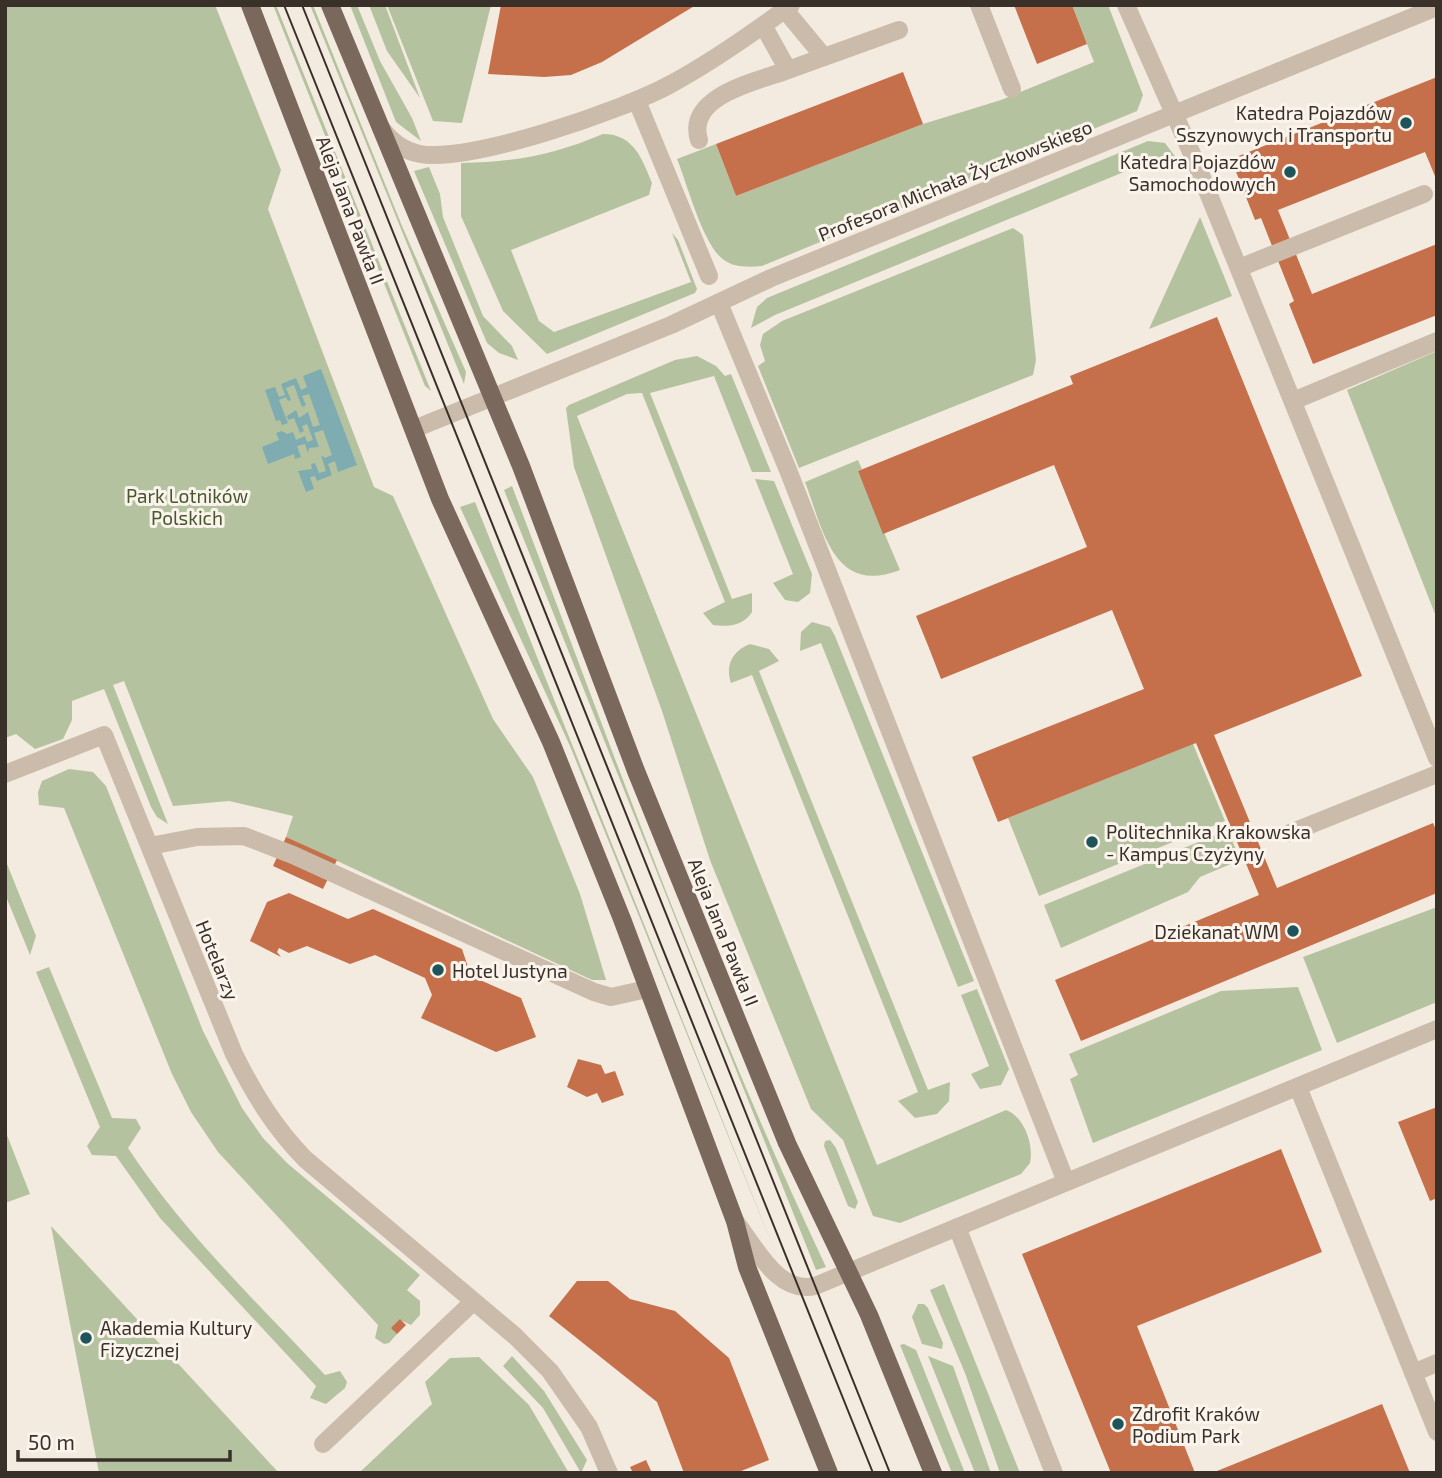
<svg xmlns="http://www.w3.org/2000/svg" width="1442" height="1478" viewBox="0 0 1442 1478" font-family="'Exo 2',sans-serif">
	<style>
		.green { fill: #b5c29f }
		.water { fill: #7eacb0 }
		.building { fill: #c56f4b }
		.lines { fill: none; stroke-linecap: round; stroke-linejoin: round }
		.minor { stroke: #cbbbab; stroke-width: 18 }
		.major { stroke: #7b685c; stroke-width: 18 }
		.tram { stroke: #39302a; stroke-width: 2 }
		.poi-dot { fill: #20545b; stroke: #faf4ec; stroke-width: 2.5 }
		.labels { text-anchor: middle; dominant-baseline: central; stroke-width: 6; stroke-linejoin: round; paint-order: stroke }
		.poi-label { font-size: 19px; fill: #39302a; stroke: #faf4ec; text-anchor: start }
		.street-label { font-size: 19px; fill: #39302a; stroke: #faf4ec }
		.park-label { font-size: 19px; fill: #46572e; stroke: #faf4ec }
	</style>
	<rect width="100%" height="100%" fill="#f3ebdf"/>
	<path class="green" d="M5,5H215L281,170L268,209L374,487L393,496L493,719L533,777L580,894L606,980H592L286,837L293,816L229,801L173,806L124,681L113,685L168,824L157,817L151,807L104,689L72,701V720L63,739L35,749L16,734L5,738Z
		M273,5H276L431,391L425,386Z
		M310,5H313L402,226L466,372L464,384Z
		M350,5H357L380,61L412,118L421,141L396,122Z
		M369,5H385L420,98L387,51Z
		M387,5H491L462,123L433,121Z
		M1072,5H1108L1143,95L1137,111L762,266C749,267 735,268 724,260C703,246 687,183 677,159L716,144L736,196L923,124L1001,100L1094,62Z
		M603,134C634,134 642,159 652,183L649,195L511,250L539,321L554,332L691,282L672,233L678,240L697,289L695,293L547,354L503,311L461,216V163C516,162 553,155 603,134Z
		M1148,141L1165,143L1180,163L1168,158L1153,160L775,315L751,328L757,307L767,298Z
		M429,167L440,194L443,217L483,316L512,346L518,360L499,353L487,343L414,171Z
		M1200,217L1232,296L1149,329Z
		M1013,228L1023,235L1036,360L1033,375L799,468L758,366L765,361L760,345L763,334L782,321Z
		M1437,351V619L1347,390Z
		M697,356L716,366L725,376L731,374L771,472H752L714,376L650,393L732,599L752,593V612C743,626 728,627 713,625L703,613L725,602L642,393L627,394L577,416L877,1165L1006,1110C1024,1116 1034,1145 1030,1163L1021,1174L900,1223L873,1216L843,1140L811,1109L710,860L662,711L574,467L566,408L569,405L675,360Z
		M858,460L862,469L858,471L900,570C833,596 823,529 805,482Z
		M755,479L774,481L812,574L810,593L798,602L785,600L773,583L793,574Z
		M512,486C612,749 707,1015 826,1267L816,1270L504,490Z
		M475,502L780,1264L570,746L460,507Z
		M812,622L830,627L835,636L974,981L958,987L821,643L800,651L801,632Z
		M750,644L769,649L779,661L759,671L928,1090L950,1082L949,1101L937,1114L915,1118L898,1101L918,1092L752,675L731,683C725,666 732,651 750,644Z
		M1193,744L1225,821L1039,896L1008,818Z
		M69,769L93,772L106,786L203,1031L242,1108L263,1138L287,1163L420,1275L407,1290L420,1301V1315L411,1325L400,1320L392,1328L397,1334L389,1343L384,1344L375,1338L378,1325L218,1152L191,1112L172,1074L64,808L39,805L38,792L42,781Z
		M1228,830L1240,860L1200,877L1188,892L1061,948L1044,905Z
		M5,859L36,936L30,955L5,894Z
		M1437,907V1002L1337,1043L1303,957Z
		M49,967L112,1118L136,1119L141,1128L128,1148C183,1232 257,1302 325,1375L340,1371L347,1382L345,1388L326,1404L310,1398L316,1386L160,1218L116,1156L92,1155L87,1146L100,1127L36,972Z
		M1298,987L1322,1050L1093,1143L1070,1079L1078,1075L1069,1054L1221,991Z
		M977,989L1009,1069L1001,1085L980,1089L971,1074L989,1066L961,995Z
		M5,1130L30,1194L5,1203Z
		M830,1140L836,1148L858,1202L855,1209L848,1206L824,1146L825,1141Z
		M51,1226L279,1473H99Z
		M944,1284L1020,1473H1000L965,1373L930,1290Z
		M918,1304H924L928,1308L943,1343L942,1349L922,1344L912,1317Z
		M904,1344L916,1350L965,1473H952L900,1345Z
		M512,1356L544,1391L587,1460L581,1473L543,1408L503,1366Z
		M928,1356L953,1366L991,1473H975Z
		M479,1357L529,1405L569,1473H359L432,1404L425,1382L450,1358Z"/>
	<path class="water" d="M321,369L357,465L338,472L335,461L328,464L332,475L317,481L315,476L310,477L314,489L306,492L298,471L312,469L311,464L315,463L319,473L326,471L321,455L325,458L332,455L323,430L314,433L319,447L309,448L308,453L305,444L297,446L301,457L295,459L294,454L268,464L262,447L279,440L276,433L282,431L287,434L293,432L296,440L305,436L307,442L313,440L307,424L302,426L304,431L300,433L294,418L288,420L287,416L296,410L299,418L308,412L313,427L320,425L309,394L302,396L306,405L302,407L294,385L286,388L291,400L288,401L286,397L279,400L288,423L282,425L280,420L276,421L265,390L275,387L279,397L285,395L281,384L296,378L301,390L307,387L303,376Z"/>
	<path class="building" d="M501,5H696L602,62L571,75L544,77L488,74Z
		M1014,5H1072L1087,44L1037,64Z
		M903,72L923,124L736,196L716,144Z
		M1437,77V181L1425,152L1278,210L1312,294L1437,244V315L1313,364L1289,304L1294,301L1261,218L1255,220L1231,159Z
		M1217,317L1362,676L1214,735L1277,888L1433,823L1437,832V893L1081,1041L1055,980L1259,895L1196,743L998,822L972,757L1144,689L1112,610L941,679L929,648L916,616L1087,547L1054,465L883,534L858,471L1073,384L1070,376Z
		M286,837L337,860L323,889L273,866Z
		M289,893L348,919L373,909L462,949L471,976L521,998L536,1037L496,1052L421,1018L432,995L425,978L375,955L350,964L307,946L289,953L279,948L277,952L281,957L250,941L267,902Z
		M578,1059L601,1065L605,1074L615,1071L624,1095L602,1103L597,1093L587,1097L567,1087Z
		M1437,1107V1198L1430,1201L1398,1122Z
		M1281,1149L1322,1252L1137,1326L1195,1473H1111L1022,1254Z
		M577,1281H608L630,1299L675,1311L729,1358L769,1460L736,1473H684L657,1402L549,1316Z
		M400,1319L406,1325L397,1334L391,1328Z
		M1382,1404L1410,1473H1212Z
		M646,1460L652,1473H633L630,1467Z"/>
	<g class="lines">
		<path class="minor" d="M979,5L1012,89
			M1126,5L1196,163L1437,758
			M785,10L824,57
			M788,70L899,30
			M637,101L709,276
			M381,128C391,141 403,151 420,154C470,163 624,110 671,84C712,62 753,33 791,5
			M699,140C685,95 759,81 788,70L763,25
			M1239,268L1424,194
			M719,303L788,470L1066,1182
			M1293,401L1437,341
			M414,429L671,325L771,278L1437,7
			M5,774L104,735L234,1054C254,1094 274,1127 305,1159L515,1336L550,1371L589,1427L609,1473
			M1290,833L1437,774
			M150,846L197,837L244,836L293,855L594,992L611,997L647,989
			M1298,1087L1437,1432
			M735,1221C755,1246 778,1295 815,1286L1437,1029
			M957,1227L1054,1473
			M1413,1373L1437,1363
			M323,1444L473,1302"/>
		<path class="major" d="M250,5L440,499L551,742L622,919L735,1221L747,1267L829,1473
			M330,5L521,466L636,771L787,1143L869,1315L933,1473"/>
		<path class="tram" d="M284,5L873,1473
			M302,5L890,1473"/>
	</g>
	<g class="poi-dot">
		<circle cx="1406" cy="123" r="7"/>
		<circle cx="1290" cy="172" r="7"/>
		<circle cx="1092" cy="842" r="7"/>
		<circle cx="1293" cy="931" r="7"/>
		<circle cx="438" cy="970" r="7"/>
		<circle cx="86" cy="1338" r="7"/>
		<circle cx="1118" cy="1424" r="7"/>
	</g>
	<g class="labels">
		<g class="poi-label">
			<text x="1392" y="112" text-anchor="end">Katedra Pojazdów<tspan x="1392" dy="22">Sszynowych i Transportu</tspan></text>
			<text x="1276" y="161" text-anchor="end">Katedra Pojazdów<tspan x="1276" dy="22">Samochodowych</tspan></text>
			<text x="1106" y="831">Politechnika Krakowska<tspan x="1106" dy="22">- Kampus Czyżyny</tspan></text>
			<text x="1279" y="931" text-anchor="end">Dziekanat WM</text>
			<text x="452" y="970">Hotel Justyna</text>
			<text x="100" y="1327">Akademia Kultury<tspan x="100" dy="22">Fizycznej</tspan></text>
			<text x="1132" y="1413">Zdrofit Kraków<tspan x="1132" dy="22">Podium Park</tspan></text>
		</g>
		<g class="street-label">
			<text transform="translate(955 180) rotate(-22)">Profesora Michała Życzkowskiego</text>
			<text transform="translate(351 210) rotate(69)">Aleja Jana Pawła II</text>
			<text transform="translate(724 932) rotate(68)">Aleja Jana Pawła II</text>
			<text transform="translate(218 960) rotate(68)">Hotelarzy</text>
		</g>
		<g class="park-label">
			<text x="187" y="495">Park Lotników<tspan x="187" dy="22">Polskich</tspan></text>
		</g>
	</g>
	<rect width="1442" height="1478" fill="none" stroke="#39302a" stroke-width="14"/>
	<path d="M18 1450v10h212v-10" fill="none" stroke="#39302a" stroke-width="3.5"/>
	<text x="28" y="1450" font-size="21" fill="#39302a" stroke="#faf4ec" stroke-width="5" paint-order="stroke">50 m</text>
</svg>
